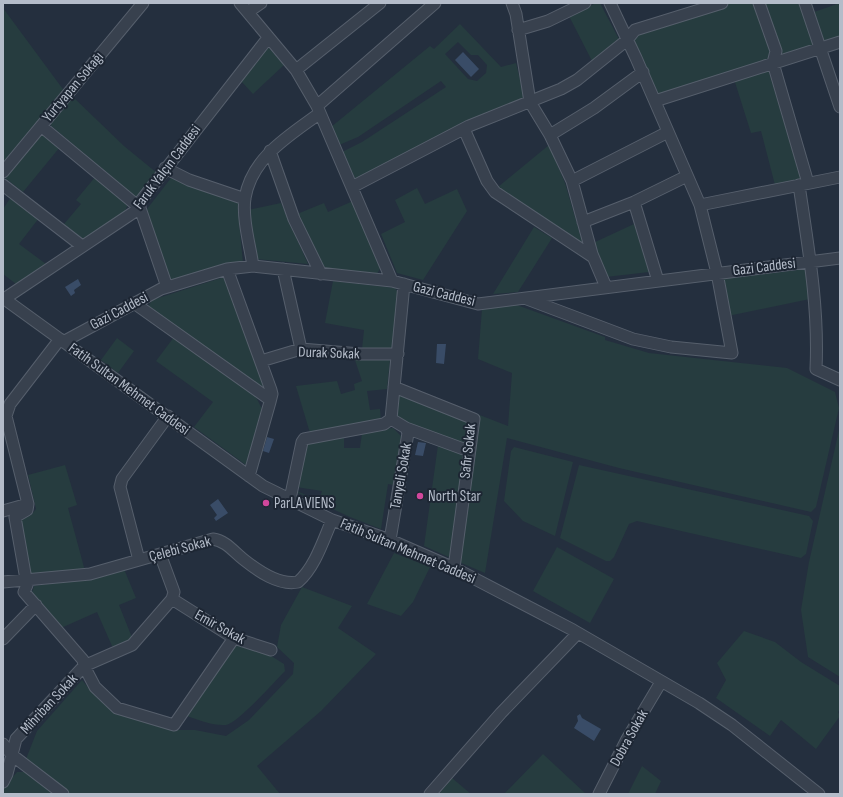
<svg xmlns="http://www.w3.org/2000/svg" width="843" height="797" viewBox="0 0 843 797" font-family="'Sofia Sans Condensed',sans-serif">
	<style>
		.green { fill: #263c3f; fill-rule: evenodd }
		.water { fill: #394c67 }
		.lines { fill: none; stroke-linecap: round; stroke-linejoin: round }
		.minor-casing { stroke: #565f6c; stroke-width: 13 }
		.minor { stroke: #38414e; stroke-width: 11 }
		.hotel-dot { fill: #d1479c; stroke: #1d2633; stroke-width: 1.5 }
		.labels { text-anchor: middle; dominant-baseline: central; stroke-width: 4; stroke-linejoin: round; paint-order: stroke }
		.street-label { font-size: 15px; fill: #b4bcc9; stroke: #1d2633 }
		.poi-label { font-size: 15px; fill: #b4bcc9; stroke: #1d2633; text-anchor: start }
	</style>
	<rect width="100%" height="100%" fill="#242f3e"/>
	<path class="green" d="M596,3H600L620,41L592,61L569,16Z
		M731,3H757L772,49L769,59L657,95L633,40L640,32Z
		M765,3H801L815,44L783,55Z
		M840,3V38L825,43L814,12Z
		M3,8L65,92L3,166Z
		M460,24L501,67L516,63L525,99L356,180L342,152L362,142L446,87L441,81L358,137L339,145L331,127L430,46L434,49ZM458,42L471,55H478L487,65L486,73L477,81L468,79L445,54Z
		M268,47L284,65L253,94L241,81Z
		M768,69L801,179L775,185L761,131L751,133L734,79Z
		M72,96L124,146L157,173L137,198L49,124Z
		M42,132L60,147L23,192L4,177Z
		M549,145L565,183L584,248L506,195L498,187Z
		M96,176L128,203C127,217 97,233 85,241L64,224L81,204L76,200Z
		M171,178L239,200V221L243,263L170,281L147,209Z
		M417,188L425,204L457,189L467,211L423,280L397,273L381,234L405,222L395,200Z
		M11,197L39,218L19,244L46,264L16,284L3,274V209Z
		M353,201L382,265L377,274L328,269L321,265L297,214L324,203L328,212Z
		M281,203L308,264L256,259L248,210Z
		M634,224L649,272L606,277L593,243Z
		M534,227L552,238L518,292L493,294Z
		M806,269L810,299L728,316L721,279Z
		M224,277L265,389L263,391L148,307L152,300Z
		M333,281L395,288L398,293L392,351L362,349L364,330L325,323Z
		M514,304L605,337V340L649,353L787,368L835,392L839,408L816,507L811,512L619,468L507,438L485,573L459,562L477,414L508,426L512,373L478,359L482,309Z
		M174,337L255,395L263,411L248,464L246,465L194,427L213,402L156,361Z
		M117,338L134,351L118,373L101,360Z
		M354,357L390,360L387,389L367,391L370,410L380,409L381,421L310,433L296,386L337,381L341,394L355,390L354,384L362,381Z
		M397,392L469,421L465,447L394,418Z
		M840,426V677L808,657L801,610L809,562Z
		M393,428L401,436L394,485L388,484L381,529L350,517L296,492L297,491L319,501L322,491L296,487L303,443L363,430ZM362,433L360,448H344V436Z
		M438,445L465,455L451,558L424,546Z
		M514,447L573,462L555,536L523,521L504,501L511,451Z
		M65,465L77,505L68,508L85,571L31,575L20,521L31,515L36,509L28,475Z
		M579,465L809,516L813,521L806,554L801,558L637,521L629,524L614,557L610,561H606L560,538Z
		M557,547L614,579L590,623L533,591Z
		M394,553L430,567L413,602L401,616L367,604Z
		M124,569L136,598L119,605L133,640L116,648L112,646L97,612L61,628L32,593L34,586L90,578Z
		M302,587L352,606L338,628L376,654L321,711L257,766L280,794H71L26,759L37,731L82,680L90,690L116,712L170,730H195L226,736L249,720L293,674L294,663L277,647L281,625Z
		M744,631L775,642L801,662L840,686V709L838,712L840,716L816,749L781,720L770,736L716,698L726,680L717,663Z
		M238,642L268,654L284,664L285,671C275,681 238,723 226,725C213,726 199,720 187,716Z
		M543,754L586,794H504Z
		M642,766L661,781L655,794H628Z
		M17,772H30L57,794H3V789Z
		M452,778L471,794H439Z"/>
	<path class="water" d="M463,52L479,69L471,77L455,60Z
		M78,279L81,285L74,290L75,293L71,296L65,287Z
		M437,344H446L444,364L436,363Z
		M267,437L274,439L269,453L263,451Z
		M418,442L426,443L423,456L415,455Z
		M218,499L228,513L216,521L214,518L217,515L210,505Z
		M580,714L582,718L601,729L594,741L574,728L578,721L577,716Z"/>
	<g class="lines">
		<defs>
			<path id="minor" d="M240,3L296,70L317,106L392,281
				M512,3L516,14L530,102L550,135L572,181L592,254L606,287
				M759,3L776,51L773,63L808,183
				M805,3L840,107
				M248,12L261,3
				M518,30L548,21L585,3
				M296,70L380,3
				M655,101L840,42
				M317,106L435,3
				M41,126L140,208L167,287
				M464,129L487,181L495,192L593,257
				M550,135L594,108L643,72
				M270,151L294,219L321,274
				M165,168L189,180L245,199
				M3,172L143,3
				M572,181L668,132
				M3,185L82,246
				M799,185C808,246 819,307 816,369L840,380
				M352,187L469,126L561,89L577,80L627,40L635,30L722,3
				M634,202L658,281
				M700,205L840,177
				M583,222L634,202L687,176
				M253,266C250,246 242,218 245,198C252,157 289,136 320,113
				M227,269L271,390L272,394L270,402
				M283,269L301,349
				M3,298L263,486L332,520L390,540L454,568L573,630L699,703L732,725L819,794
				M4,299L140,208V202L268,38
				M527,299L633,339L671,347L732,353L717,273L700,205L636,58L610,3
				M134,303L269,399L270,402L249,476
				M63,342L161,289L227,269L253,266L392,281L478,304L840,258
				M261,361L301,349L360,354H398
				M394,387L474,419L454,568
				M406,428L469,451
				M290,499L302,442L304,439L384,424L391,419L404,284
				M3,511L28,504
				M390,540L408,433L406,428L391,419
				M160,554L174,592L172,599L132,645L84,666L95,687L117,708L174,725L234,638
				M139,560L120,487L122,479L168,416
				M3,582L90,574L213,539C226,541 233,551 243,559C258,571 279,586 298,582C315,567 323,541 332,520
				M172,599L234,638L271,650
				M3,639L36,605
				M3,744L12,755L63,794
				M3,782L7,774L16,739L84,666L83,660L24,592L27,585L15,517L27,510L28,504L6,416L10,404L60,339
				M430,794L501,713L578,633
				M599,794L627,739L661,682"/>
		</defs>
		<use href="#minor" class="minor-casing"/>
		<use href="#minor" class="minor"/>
	</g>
	<g class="hotel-dot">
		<circle cx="420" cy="496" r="4"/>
		<circle cx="266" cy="503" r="4"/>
	</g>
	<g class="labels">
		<g class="street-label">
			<text transform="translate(73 87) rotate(-50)">Yurtyapan Sokağı</text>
			<text transform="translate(167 167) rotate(-53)">Faruk Yalçın Caddesi</text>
			<text transform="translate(764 267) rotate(-7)">Gazi Caddesi</text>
			<text transform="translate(444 294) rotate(14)">Gazi Caddesi</text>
			<text transform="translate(119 311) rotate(-28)">Gazi Caddesi</text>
			<text transform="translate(329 353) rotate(2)">Durak Sokak</text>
			<text transform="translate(129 389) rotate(36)">Fatih Sultan Mehmet Caddesi</text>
			<text transform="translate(468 451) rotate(-84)">Safir Sokak</text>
			<text transform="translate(401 476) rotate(-80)">Tanyeli Sokak</text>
			<text transform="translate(180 549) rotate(-15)">Çelebi Sokak</text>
			<text transform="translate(408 551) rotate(23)">Fatih Sultan Mehmet Caddesi</text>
			<text transform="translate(220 627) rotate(29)">Emir Sokak</text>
			<text transform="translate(49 704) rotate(-47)">Mihriban Sokak</text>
			<text transform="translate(629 738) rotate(-61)">Dobra Sokak</text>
		</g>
		<g class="poi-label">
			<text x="428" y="496">North Star</text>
			<text x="274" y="503">ParLA VIENS</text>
		</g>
	</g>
	<rect width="843" height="797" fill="none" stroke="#b4bcc9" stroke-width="8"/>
</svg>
